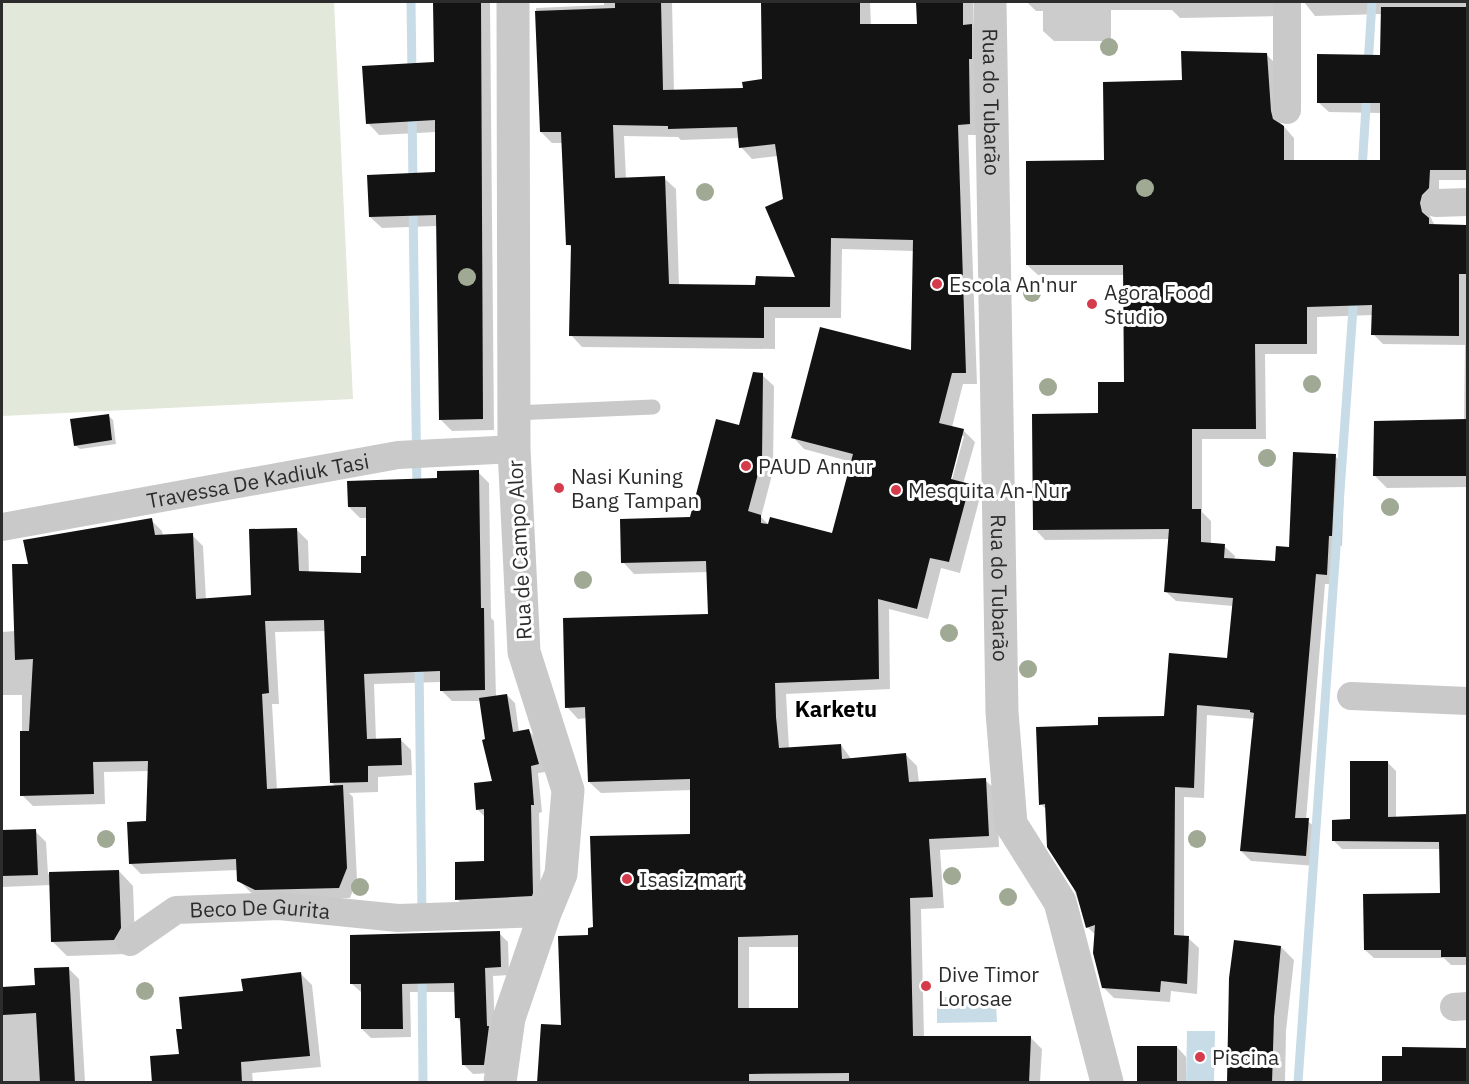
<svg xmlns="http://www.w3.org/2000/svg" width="1469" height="1084" viewBox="0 0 1469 1084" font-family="'IBM Plex Sans',sans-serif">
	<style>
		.green { fill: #e2e8da }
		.water { fill: #c7dce7 }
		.shadow { fill: #0003; fill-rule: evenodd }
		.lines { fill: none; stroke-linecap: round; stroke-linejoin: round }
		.stream { stroke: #c7dce7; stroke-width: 9 }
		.building { fill: #131313; fill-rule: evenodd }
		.service { stroke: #c9c9c9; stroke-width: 15 }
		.minor { stroke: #c9c9c9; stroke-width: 28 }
		.tertiary { stroke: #c9c9c9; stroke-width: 33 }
		.tree { fill: #9fa994 }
		.poi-dot { fill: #d53b4b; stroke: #fff; stroke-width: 2 }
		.labels { text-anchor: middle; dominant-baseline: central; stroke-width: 6; stroke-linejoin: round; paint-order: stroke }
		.street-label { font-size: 21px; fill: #2c2c2c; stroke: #fff }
		.poi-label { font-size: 21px; fill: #2c2c2c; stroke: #fff; text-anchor: start }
		.neighbourhood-label { font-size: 22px; font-weight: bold; fill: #000; stroke: #fff }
	</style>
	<rect width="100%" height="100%" fill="#fff"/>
	<path class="green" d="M2,2H334L353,399L2,416Z"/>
	<path class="water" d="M937,997H978V1002H996L997,1022L937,1023Z
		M1187,1031H1215L1214,1082H1186Z"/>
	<path class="shadow" d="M435,2H490L494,430L452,431L440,419L437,226L382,228L370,217L437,174L436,132L379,135L368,123L436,64Z
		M604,2H672L674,91L745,89L764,80L763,2H870L871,26L918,25V2H973L974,29L982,37L981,135H968L977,384H963L952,427L963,430L975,442L963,484L969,486L980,497L960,573L941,568L928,619L889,609L890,689L786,694L789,749L841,745L852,760L906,755L917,766L919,783L985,780L997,791L999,847L940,850L944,908L921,909L924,1037L1031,1038L1042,1049L1040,1082H538L562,1027L589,937L595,928L692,835V790L601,793L589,782L587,718L578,719L567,707L710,616L708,572L634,574L623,562L691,519L741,427L762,375L774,386L773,471L761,517L769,525L833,535L852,462L804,449L793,437L913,352L914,251L842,249L841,318H775V349L582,347L571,335L572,248L568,244L563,143H552L541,132L536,8L604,5ZM624,136L678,137L681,140L740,138L741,147L752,159L778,156L798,278L757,287L679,286L676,189L664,178L626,179ZM960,436H964L950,487L947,486ZM749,947H800L799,1010H749Z
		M1027,2H1285L1281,16L1180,18L1172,10H1111V41H1054L1043,31V11H1036Z
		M1304,2H1468V180H1439V199L1429,214L1435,226H1468V487L1387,488L1375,476L1464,421L1465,345L1383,344L1373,334V315L1317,317V354H1265L1266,439H1202V512L1211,521V544L1224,546L1235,556L1234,560L1276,563L1290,548L1335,456L1345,466L1342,546L1339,545L1337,584H1325L1306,820L1319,830L1316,866L1251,861L1241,851L1255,719L1207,715L1204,798L1184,797V937L1188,938L1199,948L1197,994L1171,991L1170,1002L1114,998L1103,987L1096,935L1087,927L1047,810L1041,804L1100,727L1165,718L1229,659L1233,606L1176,601L1165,591L1170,539L1045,540L1035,529L1099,414L1126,384L1125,275H1038L1027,265L1106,161L1183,82L1266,54L1277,65L1280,122L1294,138V162H1382L1381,113L1329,112L1318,102L1382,56V14L1315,16Z
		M108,415L113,420L116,444L80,449L75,445Z
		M478,472L489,483L491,618L494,621L496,697L507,695L515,703L519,732L528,730L536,738L546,772L538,773L542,812L539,813L541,902L465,907L457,899L486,862L485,817L477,809L494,783L481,701H452L441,690V682L374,684L376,740L400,739L411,750L412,775L378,777V792L349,793L353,797L357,880L350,898L267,901L250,892L239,880L238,870L141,874L130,863L148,822L149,771L104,772L105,804L33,806L22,795V695H2V632L16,631L30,565L151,520L162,531L163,536L192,535L203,546L206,600L252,597L297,530L308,541L309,573L362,575L368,557L367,518H360L349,507L438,480ZM326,631L331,782L335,786L277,790L272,704H279L275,632Z
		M1388,763L1396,771V819L1468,815V965H1451L1444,958H1374L1365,950L1441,894V849H1342L1334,841L1351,821Z
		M35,831L46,842L48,874L119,871L133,886L135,943L128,954L67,956L52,941L51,885L2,887V832Z
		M499,933L508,942L509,975L493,976L495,1034L492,1073L473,1074L464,1065L462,1023L456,1017V992H410L411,1037L371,1038L362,1029V993L352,984Z
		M1281,947L1294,960L1286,1031L1285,1082H1228Z
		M68,968L79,979L85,1082H2V988L37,986Z
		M301,974L312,985L321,1067L252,1073L253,1082H153L181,1056L184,1030L244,993Z
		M1177,1047L1186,1057V1082H1138Z"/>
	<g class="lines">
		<path class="stream" d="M411,2L412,74
			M1368,65L1372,2
			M412,109L413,185
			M1362,170L1367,91
			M413,205L417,491
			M419,661L422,914
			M422,973L423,1082
			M1298,1082L1354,294"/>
	</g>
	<path class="building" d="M433,2H481L483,419L439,420L436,215L369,217L367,175L435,172V120L366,124L362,66L434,62Z
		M615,2H661L663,90L743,88L742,82L762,79L761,2H860V24H917L916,2H963V25L972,24V59H969L970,124L958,125L966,373H952L939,423L964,429L951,479L970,484L949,562L930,558L917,609L878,599L879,679L775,683L776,717L779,748L841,744L842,759L906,753L909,782L986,778L989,836L929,839L933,897L910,898L913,1036H1031L1029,1083H849V1073L749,1074V1081L537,1083L541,1024L561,1025L558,936L588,935V928L593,927L590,836L690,834V779L588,782L585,707L565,708L563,618L708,614L706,561L621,563L620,519L690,517L716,419L739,425L753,372L763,373L762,459L748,511L761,515V523L768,524L770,517L832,533L853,454L791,438L820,327L911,350L913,240L831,238L830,307H764V338L569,336L571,245H566L561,132H540L535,11L615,8ZM613,125L668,126V129L737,127L739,148L775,144L783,199L765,207L795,277L756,276L755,285L669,284L665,176L615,178ZM798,935V1008H738V937Z
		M1381,7H1467V170H1430L1429,188L1422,195L1420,203L1422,212L1429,218V224L1467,225V274H1459V336L1371,335L1372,305L1307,307V344H1255L1256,429H1192V509H1201V542L1225,544L1224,558L1275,561L1276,546L1289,547L1293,452L1336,454L1332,536H1329L1327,575L1316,574L1295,818H1309L1306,856L1240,851L1254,713L1250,712V710L1197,705L1194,788L1175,787L1174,935L1189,936L1187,984L1161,981L1160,992L1102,988L1093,953L1095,925L1086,928L1076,892L1047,847L1045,804L1039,805L1036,727L1098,725V717L1164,716L1169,653L1227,658L1233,598L1164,592L1169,529L1033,530L1032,414L1098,413V382H1124L1123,265H1026V161L1104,160L1103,82L1182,80L1181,51L1267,53L1271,111L1273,119L1284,126V160H1380V103H1317V54L1380,55Z
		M109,414L112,440L74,446L70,419Z
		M1467,419V476H1373L1374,421Z
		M479,470L481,608H484L485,690L440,691V671L364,674L367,739L401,738L402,765L368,766V782L330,783L324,620L265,621L269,693L262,694L267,789L343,785L347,868L339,888L255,890L237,881L236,859L129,864L127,822L146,821L148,761L93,762L94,794L20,796V731H29L33,659L15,660L12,564H28L23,540L152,518L155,535L193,533L196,599L251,595L249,529L297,528L299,571L361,573V556H366V507H348L347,481L437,478V471Z
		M507,694L513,732L529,729L539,764L531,766L534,805H531L533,893L532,896L455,900V862L484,861V809L476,810L474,783L492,781L482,740L485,739L479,698Z
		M1350,761H1388V817L1467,814V957H1441V950H1364L1363,894L1440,893L1439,842L1332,841V820L1350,819Z
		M36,829L38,875L2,876V830Z
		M119,870L121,928L114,940L51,942L49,872Z
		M500,931L501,967L485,968L487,1026H489L484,1065H462L460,1018H455L454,983L402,984L403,1029H361V984H350V935Z
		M1234,940L1281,946L1274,1017L1272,1083H1227L1229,978Z
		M69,967L75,1083H40L36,1013L3,1015L2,987L35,985L34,968Z
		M301,972L310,1056L241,1062L242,1083H152L150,1056L179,1054L176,1029H182L179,997L243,991L241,979Z
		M1137,1046H1177V1083H1137Z
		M1402,1047L1467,1048V1083H1382V1056H1402Z"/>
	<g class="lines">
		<path class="service" d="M514,413L653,407"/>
		<g class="minor">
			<path d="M1287,2V110"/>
			<path d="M1436,203L1468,202"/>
			<path id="s1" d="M2,527L398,455L514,449"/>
			<path d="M1351,696L1468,701"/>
			<path id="s2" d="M130,942L176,910L279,906L398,918L545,913"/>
			<path d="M1454,1007L1468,1006"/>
		</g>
		<g class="tertiary">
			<path id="s3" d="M990,2L1002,712L1011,824L1060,902L1107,1082"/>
			<path d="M500,1082L509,1018L545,913L561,874L568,790L524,652L514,449L513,2"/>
		</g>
	</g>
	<g class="tree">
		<circle cx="1109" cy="47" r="9"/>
		<circle cx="1145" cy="188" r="9"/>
		<circle cx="705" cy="192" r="9"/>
		<circle cx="467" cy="277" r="9"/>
		<circle cx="1032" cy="293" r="9"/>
		<circle cx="1312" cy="384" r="9"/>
		<circle cx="1048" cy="387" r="9"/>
		<circle cx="1267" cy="458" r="9"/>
		<circle cx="1390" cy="507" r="9"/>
		<circle cx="583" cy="580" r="9"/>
		<circle cx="949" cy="633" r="9"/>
		<circle cx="1028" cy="669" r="9"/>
		<circle cx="106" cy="839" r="9"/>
		<circle cx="1197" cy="839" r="9"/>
		<circle cx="952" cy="876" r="9"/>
		<circle cx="360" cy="887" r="9"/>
		<circle cx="1008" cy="897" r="9"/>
		<circle cx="145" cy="991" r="9"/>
	</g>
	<g class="poi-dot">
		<circle cx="937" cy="284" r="6"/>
		<circle cx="1092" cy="304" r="6"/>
		<circle cx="746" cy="466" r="6"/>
		<circle cx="559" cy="488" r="6"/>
		<circle cx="896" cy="490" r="6"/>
		<circle cx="627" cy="879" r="6"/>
		<circle cx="926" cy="986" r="6"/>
		<circle cx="1200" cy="1057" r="6"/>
	</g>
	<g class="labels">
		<g class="street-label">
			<text stroke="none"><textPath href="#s3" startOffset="100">Rua do Tubarão</textPath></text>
			<text stroke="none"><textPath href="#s1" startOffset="260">Travessa De Kadiuk Tasi</textPath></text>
			<text transform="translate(519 550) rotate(-93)">Rua de Campo Alor</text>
			<text stroke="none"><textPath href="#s3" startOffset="586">Rua do Tubarão</textPath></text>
			<text stroke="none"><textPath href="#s2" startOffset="140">Beco De Gurita</textPath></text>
		</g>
		<g class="poi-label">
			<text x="949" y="284">Escola An'nur</text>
			<text x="1104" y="292">Agora Food<tspan x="1104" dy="24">Studio</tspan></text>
			<text x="758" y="466">PAUD Annur</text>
			<text x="571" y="476">Nasi Kuning<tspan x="571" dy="24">Bang Tampan</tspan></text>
			<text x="908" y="490">Mesquita An-Nur</text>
			<text x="639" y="879">Isasiz mart</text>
			<text x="938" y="974">Dive Timor<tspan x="938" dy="24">Lorosae</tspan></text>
			<text x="1212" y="1057">Piscina</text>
		</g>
		<g class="neighbourhood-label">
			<text x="836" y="708">Karketu</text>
		</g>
	</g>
	<rect width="1469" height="1084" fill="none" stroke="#2c2c2c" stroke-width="6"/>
</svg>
